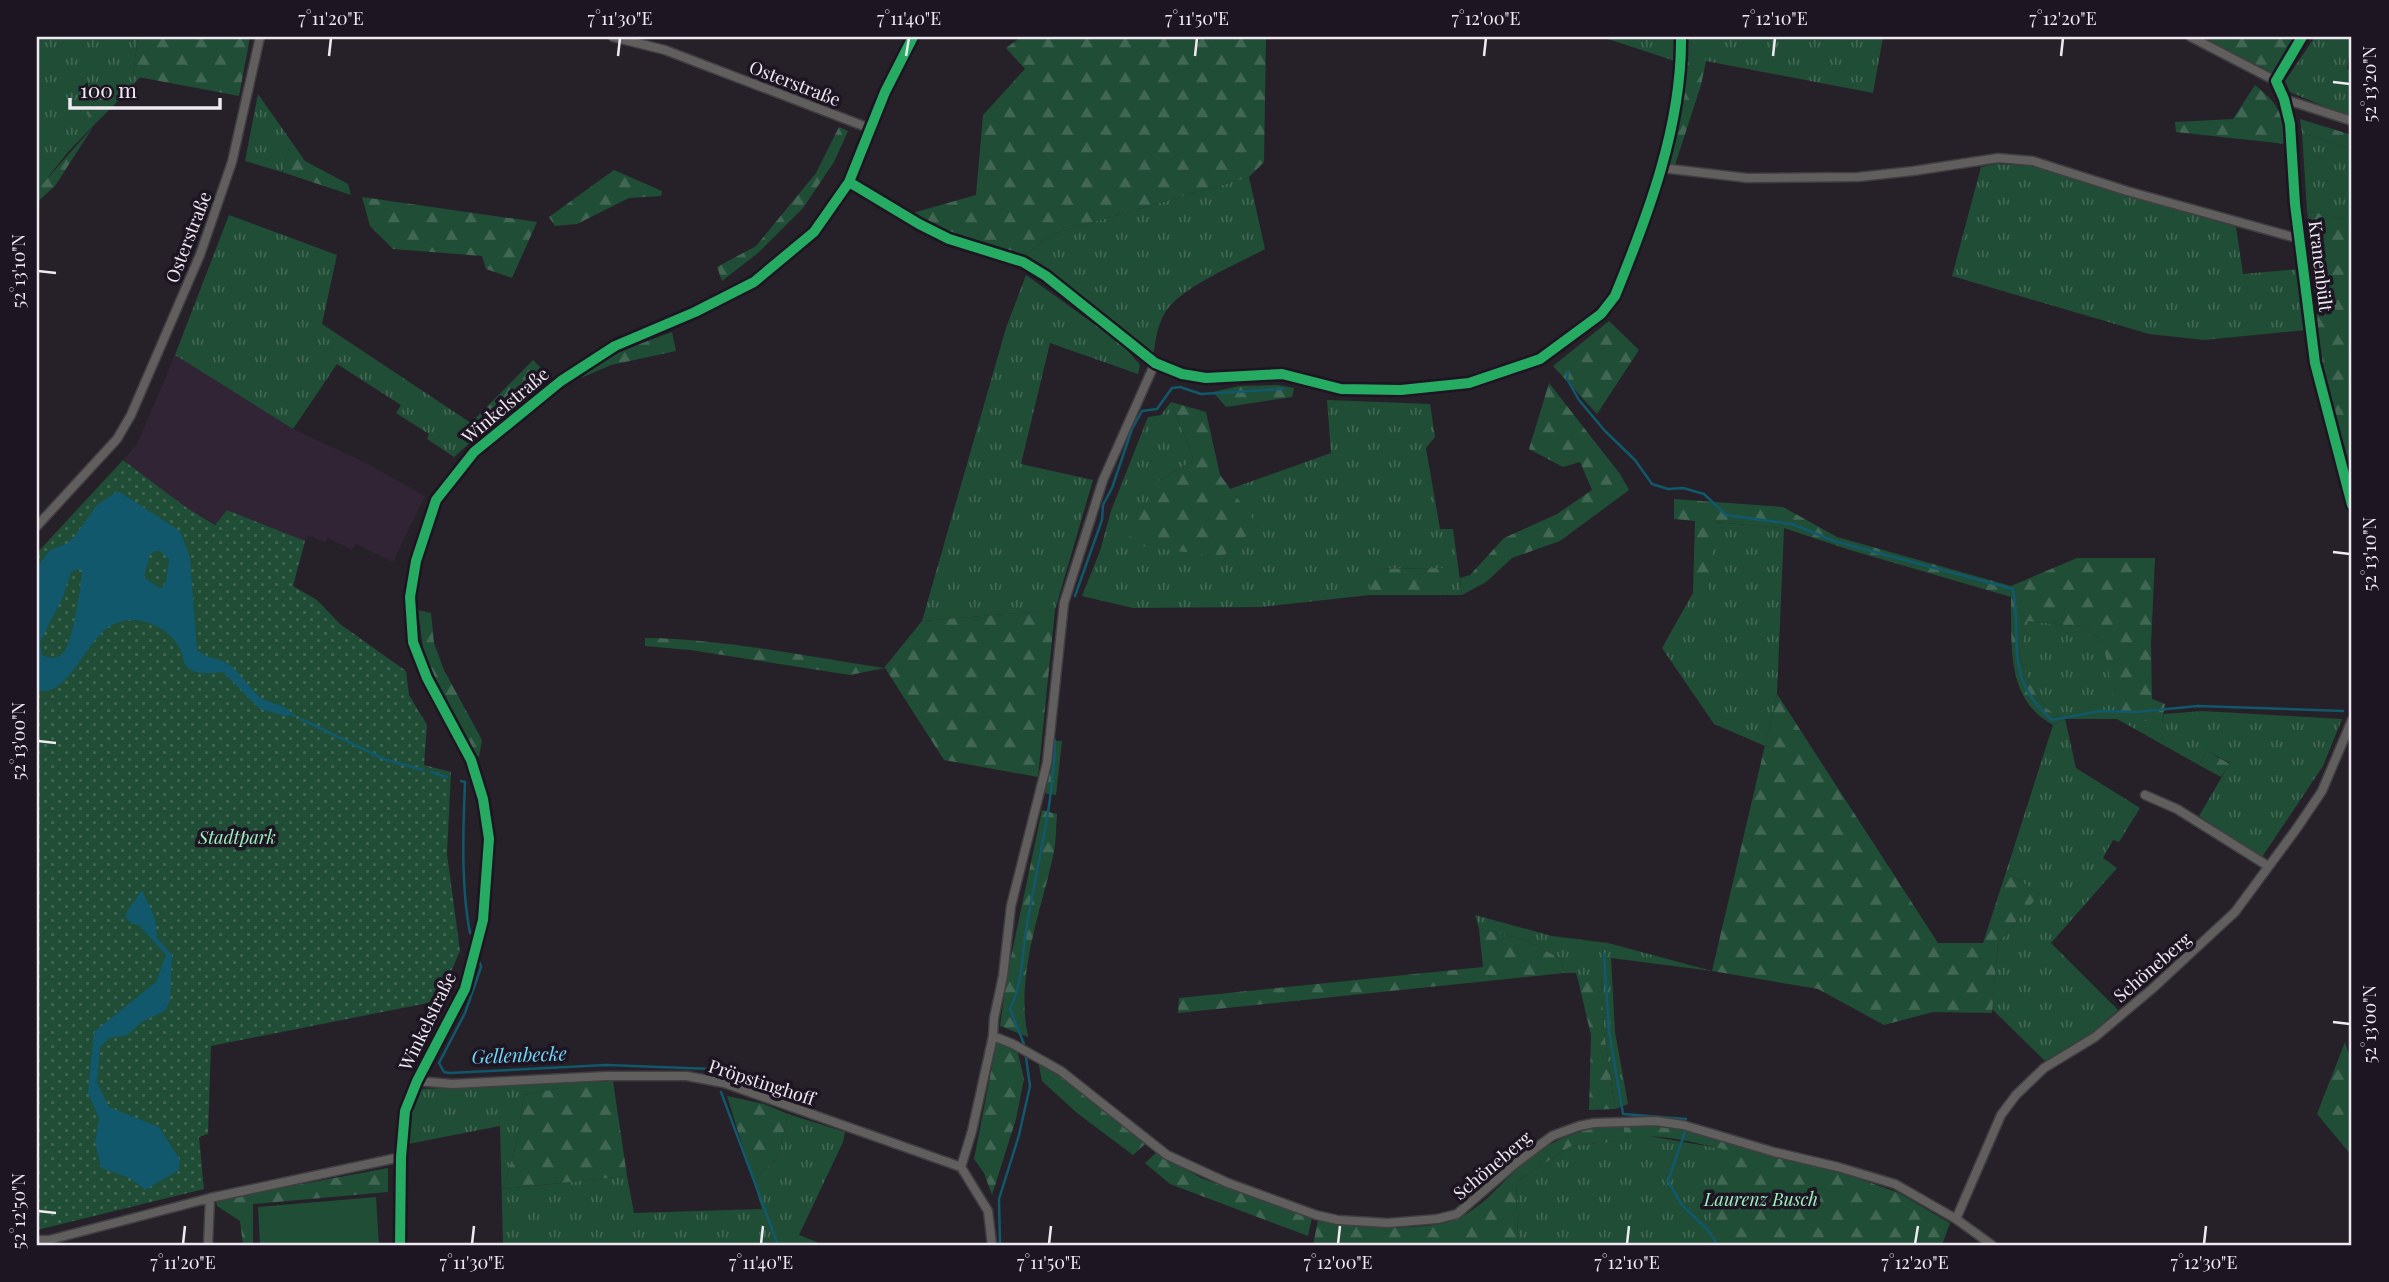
<svg xmlns="http://www.w3.org/2000/svg" width="2389" height="1282" viewBox="0 0 2389 1282" font-family="'Playfair Display',serif">
	<style>
		.built { fill: #302435 }
		.grass { fill: url(#grass-tufts) }
		.forest { fill: url(#forest-firs) }
		.park { fill: url(#park-dots) }
		.garden { fill: #204d36 }
		.water { fill: #11586c; fill-rule: evenodd }
		.lines { fill: none; stroke-linecap: round; stroke-linejoin: round }
		.stream { stroke: #11586c; stroke-width: 2.5 }
		.minor-casing { stroke: #413e43; stroke-width: 11 }
		.minor { stroke: #615f5e; stroke-width: 8 }
		.cycleway-casing { stroke: #1d1522; stroke-width: 15 }
		.cycleway { stroke: #26ab63; stroke-width: 10 }
		.ticks { fill: none; stroke: #efe9f2; stroke-width: 2.5 }
		.labels { text-anchor: middle; dominant-baseline: central; stroke-width: 7; stroke-linejoin: round; paint-order: stroke }
		.street-label { font-size: 18px; fill: #efe9f2; stroke: #1d1522 }
		.park-label { font-size: 18px; font-style: italic; fill: #9cf1c0; stroke: #1d1522 }
		.water-label { font-size: 19px; font-style: italic; fill: #71d8fb; stroke: #1d1522 }
		.neatline { fill: none; stroke: #efe9f2; stroke-width: 2.5 }
		.ticks-label { font-size: 18px; text-anchor: middle; fill: #efe9f2 }
	</style>
	<defs>
		<pattern id="grass-tufts" width="24" height="20" patternUnits="userSpaceOnUse" patternTransform="scale(1.75)"><rect width="24" height="20" fill="#204d36"/><path d="M3 7l-1-3M5 7V3M7 7l1-3M15 17l-1-3M17 17v-4M19 17l1-3" fill="none" stroke="#416754"/></pattern>
		<pattern id="forest-firs" width="22" height="20" patternUnits="userSpaceOnUse" patternTransform="scale(1.75)"><rect width="22" height="20" fill="#204d36"/><path d="M5 1l3.5 6h-7zM16 11l3.5 6h-7z" fill="#416754"/></pattern>
		<pattern id="park-dots" width="8" height="8" patternUnits="userSpaceOnUse" patternTransform="scale(1.75)"><rect width="8" height="8" fill="#204d36"/><path d="M2 2h.1M6 6h.1" fill="none" stroke="#416754" stroke-width="1.8" stroke-linecap="round"/></pattern>
	</defs>
	<rect width="100%" height="100%" fill="#262128"/>
	<path class="built" d="M175,355L293,429L366,463L425,496L393,562L356,544L352,550L328,538L325,543L308,535L305,541L227,510L216,525L187,508L123,460L137,444Z"/>
	<path class="grass" d="M37,37H138L133,75L140,77L126,93L113,81L86,113L96,123L68,152L37,191Z
		M1602,37H1675V61Z
		M1694,37H1883L1873,93L1706,61L1694,57Z
		M2315,37H2352L2347,69L2352,71V118L2290,92L2285,81Z
		M258,94L291,141L282,172L245,161Z
		M2302,133L2352,149V222L2307,210Z
		M1996,164L2031,166L2236,227L2243,274L2299,269L2305,330L2204,340L2149,334L1952,276L1981,167Z
		M1249,177L1265,249C1238,264 1183,286 1166,311C1157,325 1155,342 1153,359L1049,275L1022,258L1052,234Z
		M229,215L337,255L322,324L471,423L481,433L454,457L427,439L429,434L396,413L401,405L337,364L293,429L175,355Z
		M1026,275L1122,344L1140,365L1138,374L1050,343L1021,464L1093,480L1055,610L922,621L1006,328Z
		M1327,400L1430,404L1435,437L1426,448L1440,529H1453L1462,595H1448L1442,568L1370,569V595L1261,607L1133,608L1082,596L1100,551L1111,511L1148,417L1161,415L1171,402L1194,460L1157,482L1258,527L1230,489L1331,453Z
		M1714,522L1784,528L1777,694L1765,746L1714,724L1662,648L1693,593H1707Z
		M2028,621L2084,627L2103,641L2162,722L2164,714L2203,711L2342,719L2323,766L2262,857L2199,816L2230,763L2207,751L2199,765L2117,719H2065L2076,768L2140,808L2119,842L2113,840L2103,858L2117,868L2051,943L2118,1010L2092,1033L2045,1061L1992,1009L1998,943L2040,894L2006,872L2053,725L2064,719L2047,709L2029,681L2019,656Z
		M1475,915L1552,936L1608,943L1712,971L1611,958L1615,1032L1628,1104L1615,1109L1604,1032L1601,977L1578,980L1576,973H1564L1561,959L1526,940L1479,929Z
		M561,1083V1088L524,1095L517,1142L503,1189L627,1176L634,1213L762,1209L753,1180L778,1158L788,1114L845,1132L843,1142L799,1235L824,1245H503L500,1126L408,1144L411,1109L419,1089Z
		M1619,1124H1624V1138L1643,1135L1724,1149L1707,1245H1518L1516,1182L1571,1146L1617,1141Z"/>
	<path class="forest" d="M138,37H250L239,96L133,76Z
		M1021,37H1266L1264,162L1249,177L1052,234L1022,258L949,236L909,214L976,195L983,115L1025,69L1006,48Z
		M1685,37H1694V56L1706,61L1701,85L1675,165L1667,164L1683,85Z
		M2202,37H2296L2274,74Z
		M113,80L126,93L96,123L86,113Z
		M2255,85C2280,106 2282,112 2286,144L2176,132L2175,122L2233,119Z
		M2300,119L2352,135V149L2302,133Z
		M93,127L55,186L37,202V190Z
		M839,127L848,131L834,162L803,208L758,253L722,281L717,267L756,246L816,173Z
		M291,141L305,161L348,184L351,195L282,172Z
		M614,170L662,191L661,196L629,198L577,224L555,226L549,217Z
		M362,197L537,222L512,278L486,269L482,256L393,249L370,226Z
		M2307,210L2352,222V485L2321,363Z
		M1609,321L1639,350L1597,414L1553,366Z
		M672,332L676,351L611,365L581,378C606,354 640,344 672,332Z
		M533,360L543,370L481,433L471,423Z
		M1549,383L1620,474L1629,490L1560,541L1512,558L1486,582L1462,595L1460,578L1470,575L1504,538L1557,514L1592,490L1580,462L1563,467L1529,449Z
		M1278,385L1294,388L1292,397L1226,407L1213,392L1239,386Z
		M1171,402L1206,412L1220,475L1258,526L1222,557L1126,544L1157,482L1194,460Z
		M1674,499L1783,507L1837,537L2011,586L2077,558H2155L2151,644L2152,699L2165,704L2162,722L2117,719L2103,641L2084,627L2028,621L2019,656L2029,681L2047,709L2064,719L2053,725C2005,699 2012,644 2011,597L1850,550L1784,528L1715,522L1707,593H1693L1695,521L1674,519Z
		M1443,568L1448,595H1370L1369,569Z
		M418,610L431,613L434,643L444,670L482,740L479,757L471,752L424,655Z
		M1055,610L1038,777L944,760L885,668L850,675L690,650L645,646V638C725,639 805,656 884,668L922,621Z
		M1777,694L1938,943H1983L2006,872L2040,894L1998,943L1992,1013L1933,1012L1884,1025L1818,989L1712,971Z
		M1053,741H1062L1056,795L1044,793L1051,762Z
		M2207,751L2230,764L2221,777L2199,765Z
		M1042,810L1057,814C1056,827 1056,840 1054,852C1041,912 1015,975 1028,1037L1000,1026L1007,976Z
		M1479,929L1526,940L1561,959L1564,973L1178,1013L1179,998L1483,967Z
		M1601,976L1604,1032L1615,1109L1589,1110L1591,1035L1578,980Z
		M997,1041L1017,1049L1024,1079L1016,1119L992,1195L984,1173L974,1159Z
		M2345,1042L2349,1055L2352,1156L2317,1114Z
		M1038,1060L1108,1112L1145,1144L1133,1155L1077,1113L1042,1081Z
		M613,1081L627,1176L503,1189L517,1142L524,1095L561,1088V1083Z
		M727,1096L764,1104L788,1114L778,1158L753,1180Z
		M1650,1123L1688,1130L1854,1177L1899,1193L1950,1223L1942,1245H1696L1707,1244L1723,1149C1691,1142 1657,1132 1624,1138V1124Z
		M1619,1124L1618,1141L1571,1146L1516,1182L1518,1245H1313L1318,1220C1351,1228 1430,1233 1461,1217C1482,1206 1497,1188 1514,1172C1543,1143 1578,1128 1619,1124Z
		M1157,1152L1201,1178L1312,1218L1308,1236L1170,1184L1145,1163Z
		M388,1168V1192L253,1204V1245H243L240,1221L217,1206L216,1200Z"/>
	<path class="park" d="M123,460L187,508L215,525L227,510L305,541L293,586L317,600L340,624L406,671L409,695L427,725L424,765L451,772L447,854L460,951L438,1001L211,1046L208,1134L199,1137L204,1189L37,1230V553Z"/>
	<path class="garden" d="M376,1197L379,1245H260L258,1207Z"/>
	<path class="water" d="M118,491L180,531L190,558L197,650C207,659 221,658 231,666C241,674 250,689 261,698C271,704 283,704 291,712L289,717L260,709L223,672C213,673 200,675 191,670C182,666 184,655 179,647C168,626 136,613 114,624C86,636 70,699 37,690V567L50,550L66,544L75,536L97,505ZM155,551H160L169,559L166,581L162,588L157,587L144,577L150,555ZM75,570H82C81,587 73,642 63,653C57,660 49,658 42,655L40,642L62,599L71,572Z
		M142,890L155,918L157,938L172,955L170,1000L166,1010L142,1022L127,1035L110,1038L100,1047L97,1083L109,1107L159,1127L180,1160L179,1170L145,1190L130,1178L101,1168L95,1142L99,1119L88,1092L94,1032L156,982L166,955L139,925L131,923L126,918V913Z"/>
	<g class="lines">
		<path class="stream" d="M1568,371L1567,379L1579,400L1605,431L1635,460L1652,484L1668,489L1683,488L1704,494L1726,515L1792,524L1834,541L2013,589C2023,644 2002,676 2052,720L2100,711L2136,712L2198,706L2343,711
			M1310,375L1333,382
			M1075,596L1102,520L1103,505L1112,488L1132,429L1142,411L1157,409L1172,388L1180,387L1201,394L1283,389
			M289,713L295,716
			M301,719L384,759L423,770
			M431,772L447,777
			M461,781L465,782C463,829 461,887 470,933
			M1604,954L1609,1031L1623,1114L1686,1119
			M480,963L481,967L465,1013L439,1063L444,1072L449,1073L606,1065L712,1069
			M1024,1044L1010,1009C1023,983 1022,953 1027,925C1037,863 1054,803 1055,740
			M721,1092L778,1245
			M1686,1129L1668,1181L1682,1205L1707,1229L1718,1245
			M1000,1245L999,1199L1019,1135L1030,1086L1026,1057"/>
		<defs>
			<path id="minor" d="M613,37L665,50L869,128
				M2191,37L2276,81L2284,99L2290,124L2295,204L2315,363L2352,505
				M2276,81L2302,37
				M2284,99L2352,121
				M1662,168L1747,178L1858,177L1913,171L1998,158L2033,161L2127,191L2300,239
				M849,182L919,224L949,239L1023,262L1046,276L1155,363L1182,374L1206,378L1282,374L1341,389L1401,390L1469,383L1540,359L1601,314L1615,296C1648,215 1682,126 1681,37
				M37,526L117,439L131,415L200,255L232,162L260,37
				M2145,795L2177,809L2268,866
				M993,1036L1013,1044L1061,1071L1167,1155L1228,1183L1316,1215L1338,1220L1388,1223L1437,1219L1457,1214L1516,1163L1552,1136L1579,1126L1594,1123L1656,1121L1683,1125L1774,1152L1838,1167L1895,1184L1956,1219L1992,1245
				M417,1081L452,1084L607,1076H687L724,1083L961,1167L988,1211L992,1245
				M961,1167L972,1131L993,1036L994,1018L1003,976L1011,906L1047,763L1064,603L1103,480L1155,363
				M1956,1219L2001,1115L2016,1095L2044,1068L2095,1037L2152,989L2235,912L2297,828L2322,791L2352,720
				M37,1240H49L210,1198L401,1157
				M208,1245L210,1198
				M400,1245L401,1157L405,1111L417,1081L465,989L483,920L489,839L483,799L471,760L427,678L413,642L410,597L416,561L436,500L474,452L561,381L615,346L695,312L754,282L814,232L849,182L885,92L913,37"/>
		</defs>
		<use href="#minor" class="minor-casing"/>
		<use href="#minor" class="minor"/>
		<defs>
			<path id="cycleway" d="M2302,37L2276,81L2284,99L2290,124L2295,204L2315,363L2352,505
				M849,182L919,224L949,239L1023,262L1046,276L1155,363L1182,374L1206,378L1282,374L1341,389L1401,390L1469,383L1540,359L1601,314L1615,296C1648,215 1682,126 1681,37
				M400,1245L401,1157L405,1111L417,1081L465,989L483,920L489,839L483,799L471,760L427,678L413,642L410,597L416,561L436,500L474,452L561,381L615,346L695,312L754,282L814,232L849,182L885,92L913,37"/>
		</defs>
		<use href="#cycleway" class="cycleway-casing"/>
		<use href="#cycleway" class="cycleway"/>
	</g>
	<path class="ticks" d="M329,56L331,38M618,56L620,38M906,56L909,38M1195,56L1197,38M1484,56L1486,38M1773,56L1775,38M2061,56L2063,38M2333,82L2350,84M38,271L56,273M2333,552L2350,554M38,741L56,743M2333,1022L2350,1024M38,1211L56,1213M183,1244L185,1226M472,1244L474,1226M761,1244L763,1226M1049,1244L1051,1226M1338,1244L1340,1226M1627,1244L1629,1226M1915,1244L1918,1226M2204,1244L2206,1226"/>
	<g class="labels">
		<g class="street-label">
			<text transform="translate(795 83) rotate(21)">Osterstraße</text>
			<text transform="translate(188 237) rotate(-69)">Osterstraße</text>
			<text transform="translate(2321 266) rotate(83)">Kranenbült</text>
			<text transform="translate(505 405) rotate(-40)">Winkelstraße</text>
			<text transform="translate(2152 967) rotate(-41)">Schöneberg</text>
			<text transform="translate(427 1021) rotate(-64)">Winkelstraße</text>
			<text transform="translate(762 1082) rotate(18)">Pröpstinghoff</text>
			<text transform="translate(1492 1165) rotate(-40)">Schöneberg</text>
		</g>
		<g class="park-label">
			<text x="237" y="837">Stadtpark</text>
			<text x="1761" y="1199">Laurenz Busch</text>
		</g>
		<g class="water-label">
			<text transform="translate(519 1054) rotate(-2)">Gellenbecke</text>
		</g>
	</g>
	<rect width="2389" height="1282" fill="none" stroke="#1d1522" stroke-width="77"/>
	<path d="M70 98v10h150v-10" fill="none" stroke="#efe9f2" stroke-width="3.5"/>
	<text x="80" y="98" font-size="21" fill="#efe9f2" stroke="#1d1522" stroke-width="5" paint-order="stroke">100 m</text>
	<rect x="38" y="38" width="2312" height="1206" class="neatline"/>
	<g class="ticks-label">
		<text x="331" y="25">7°11'20"E</text>
		<text x="620" y="25">7°11'30"E</text>
		<text x="909" y="25">7°11'40"E</text>
		<text x="1197" y="25">7°11'50"E</text>
		<text x="1486" y="25">7°12'00"E</text>
		<text x="1775" y="25">7°12'10"E</text>
		<text x="2063" y="25">7°12'20"E</text>
		<text transform="translate(2370 84) rotate(-90)" y="6">52°13'20"N</text>
		<text transform="translate(19 271) rotate(-90)" y="6">52°13'10"N</text>
		<text transform="translate(2370 554) rotate(-90)" y="6">52°13'10"N</text>
		<text transform="translate(19 741) rotate(-90)" y="6">52°13'00"N</text>
		<text transform="translate(2370 1024) rotate(-90)" y="6">52°13'00"N</text>
		<text transform="translate(19 1211) rotate(-90)" y="6">52°12'50"N</text>
		<text x="183" y="1269">7°11'20"E</text>
		<text x="472" y="1269">7°11'30"E</text>
		<text x="761" y="1269">7°11'40"E</text>
		<text x="1049" y="1269">7°11'50"E</text>
		<text x="1338" y="1269">7°12'00"E</text>
		<text x="1627" y="1269">7°12'10"E</text>
		<text x="1915" y="1269">7°12'20"E</text>
		<text x="2204" y="1269">7°12'30"E</text>
	</g>
</svg>
